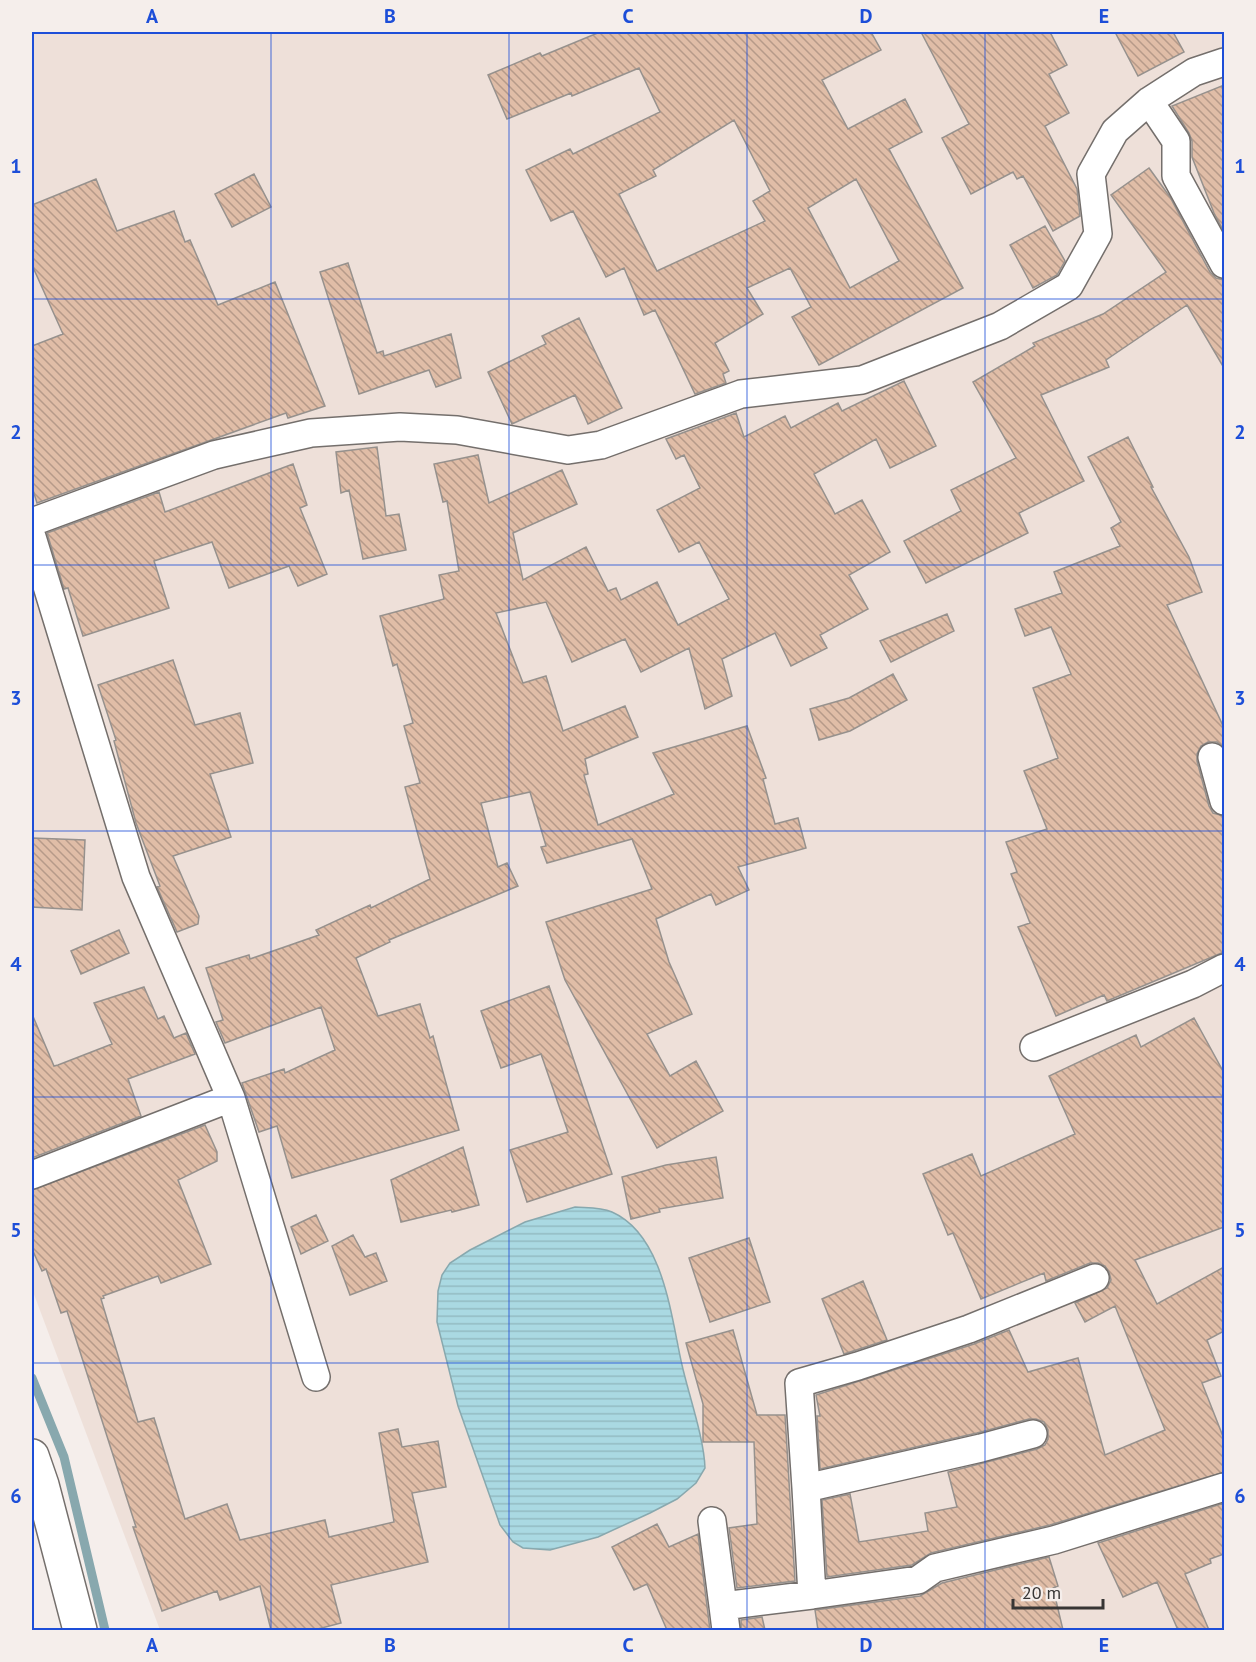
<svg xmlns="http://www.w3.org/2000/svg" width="1256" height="1662" viewBox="0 0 1256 1662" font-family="'PT Sans',sans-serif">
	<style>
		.built { fill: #eee0d9 }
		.water { fill: url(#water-rules); stroke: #88a8ae; stroke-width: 1.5 }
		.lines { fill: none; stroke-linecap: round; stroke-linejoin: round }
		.stream { stroke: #88a8ae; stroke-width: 9 }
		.building { fill: url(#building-back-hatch); stroke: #96918d; stroke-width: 1.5; fill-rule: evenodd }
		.street-casing { stroke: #746f6c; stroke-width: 30 }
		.secondary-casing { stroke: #746f6c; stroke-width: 36 }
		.street { stroke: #fff; stroke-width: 27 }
		.secondary { stroke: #fff; stroke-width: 33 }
		.grid { fill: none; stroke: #1d4ed8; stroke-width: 1.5; stroke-opacity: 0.55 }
		.neatline { fill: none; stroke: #1d4ed8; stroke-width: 2 }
		.grid-label { font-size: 20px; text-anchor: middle; font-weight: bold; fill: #1d4ed8 }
	</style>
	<defs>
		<pattern id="water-rules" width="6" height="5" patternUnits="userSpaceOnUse" patternTransform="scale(1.5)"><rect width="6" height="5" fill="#aad9e2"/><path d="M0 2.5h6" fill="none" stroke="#93bbc2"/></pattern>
		<pattern id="building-back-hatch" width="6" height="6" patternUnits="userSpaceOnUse" patternTransform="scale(1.5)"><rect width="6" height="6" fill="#e0bda7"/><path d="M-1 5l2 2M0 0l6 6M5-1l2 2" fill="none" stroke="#b69a89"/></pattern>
	</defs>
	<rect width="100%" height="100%" fill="#f5eeeb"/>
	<path class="built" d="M32,32H1224V1630H160L32,1289Z"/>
	<path class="water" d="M575,1207C587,1208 600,1207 612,1212C664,1235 671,1317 682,1365C689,1396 704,1438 705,1468L696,1483L677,1499L650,1513L598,1537L550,1550L523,1548L513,1542L500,1525L458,1406L437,1322L438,1291L442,1275L450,1263L470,1250L525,1222Z"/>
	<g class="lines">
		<path class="stream" d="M32,1378L64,1457L105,1630"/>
	</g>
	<path class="building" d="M600,32H871L881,50L822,80L848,129L905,99L922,132L889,149L963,288L819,365L792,317L811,307L790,268L747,288L763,314L715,343L729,371L723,374L726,383L695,394L655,310L644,315L624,268L606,277L573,211L551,221L526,170L570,149L573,154L660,112L639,68L572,96L571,93L507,119L488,75L540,53L542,56ZM734,120L770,191L753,201L765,221L657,271L619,194L656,176L653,170ZM856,179L899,261L850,288L808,208Z
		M921,32H1050L1067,65L1049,74L1069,113L1045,126L1077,189L1080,216L1053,231L1023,176L1017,179L1013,172L971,194L942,138L969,124Z
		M1115,32H1173L1184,52L1138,76Z
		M1224,85V232L1214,213L1192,157V141L1189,133L1172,106Z
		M1149,168L1170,197L1210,272L1216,278L1224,280V368L1187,305L1106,360L1109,367L1041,395L1084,481L1019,513L1028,533L926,583L904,541L961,511L951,490L1016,458L973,382L1035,346L1033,343L1103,314L1166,272L1111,195Z
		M254,174L271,207L232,227L215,194Z
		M96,179L117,231L174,211L185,242L190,240L218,305L275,282L325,406L288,418L286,413L37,503L32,487V346L63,334L32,265V205Z
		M1045,226L1065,261L1057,275L1033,288L1010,245Z
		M348,263L377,353L383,351L384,356L451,334L461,378L436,387L429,370L359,394L320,272Z
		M579,318L622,408L588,424L575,395L512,424L488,372L546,344L542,336Z
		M904,381L936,446L890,468L876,439L814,474L835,514L862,500L890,552L849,575L868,609L820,635L827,648L791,666L775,633L722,659L732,696L705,709L689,648L641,672L625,639L572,662L546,602L496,613L523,683L546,676L563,731L625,706L638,737L585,759L588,774L584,775L598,825L674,794L653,753L747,726L766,778L763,779L775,824L798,818L806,848L738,867L749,890L716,905L711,894L656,919L669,962L692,1014L647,1034L670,1076L696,1061L723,1111L657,1148L565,980L546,922L652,889L632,839L547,863L541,847L546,846L530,792L481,803L498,867L507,863L518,886L389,940L390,942L356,958L378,1016L420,1004L430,1038L433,1036L459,1130L292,1178L277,1126L259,1132L242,1083L284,1069L285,1073L335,1050L321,1007L225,1043L216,1022L223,1020L206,968L249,955L250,959L319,935L316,930L370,905L371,908L430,879L405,787L420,783L404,726L413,723L397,664L393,666L380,616L444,599L439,575L459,571L447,501L443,502L434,464L478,455L489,503L562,470L577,504L513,533L523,580L586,547L608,591L616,588L621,600L657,582L678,625L729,599L699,542L679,552L657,510L700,488L684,455L676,459L666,439L736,413L744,437L785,416L791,428L838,403L842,411Z
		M1128,437L1153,487H1151L1189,557L1202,592L1167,605L1224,728V748L1217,742H1208L1201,746L1197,754V761L1209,806L1213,813L1224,816V952L1107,1001L1104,995L1056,1016L1018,927L1030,923L1011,874L1017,872L1006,842L1047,829L1024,771L1058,758L1033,688L1071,674L1051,627L1025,636L1015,609L1062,593L1054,572L1120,546L1111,528L1121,522L1088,457Z
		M377,447L386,516L399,514L406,550L363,559L349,490L341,493L336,452Z
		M293,464L307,505L300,508L327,574L298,586L289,566L229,588L212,542L154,561L169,608L83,636L68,588L64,589L47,533L159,492L165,512Z
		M947,614L954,631L891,662L880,641Z
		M173,660L195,725L240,713L253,763L210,774L231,837L173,856L199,916L198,924L177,932L157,887L160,886L136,823L114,741L116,740L98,685Z
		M893,674L907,700L850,731L819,740L810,709L849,698Z
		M32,838L85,840L82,910L32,907Z
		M119,930L129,953L81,974L71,951Z
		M549,986L612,1174L527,1202L510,1150L568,1132L541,1054L501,1068L481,1011Z
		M144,987L158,1019L164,1016L174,1038L186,1033L195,1054L128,1079L141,1116L32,1158V1014L54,1066L58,1065L112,1044L94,1003Z
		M1194,1018L1224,1073V1227L1135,1260L1157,1304L1224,1267V1331L1207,1340L1221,1376L1202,1383L1224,1439V1472L1050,1525L931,1553L912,1565L827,1577L822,1500L850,1494L859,1542L928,1531L925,1513L957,1507L948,1472L1037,1449L1045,1445L1048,1439V1430L1044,1422L1036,1419H1029L977,1433L820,1469L817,1416H820L816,1395L974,1344L1009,1330L1028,1372L1078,1358L1105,1455L1165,1430L1115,1306L1085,1322L1075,1303L1107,1288L1111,1280L1109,1272L1105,1266L1098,1263H1090L1046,1281L1044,1273L981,1299L953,1233L948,1235L923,1174L972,1154L981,1176L1075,1134L1049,1076L1136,1035L1141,1047Z
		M205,1125L217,1152V1161L178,1180L211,1264L161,1283L158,1276L103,1296L104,1298L101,1299L138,1422L154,1418L185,1519L227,1504L240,1540L325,1520L329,1537L394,1522L379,1433L398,1429L402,1447L438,1441L446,1487L412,1493L428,1562L331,1585L341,1623L314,1630H271L260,1586L220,1600L217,1591L162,1611L133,1527H136L67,1311L61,1313L46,1269L42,1271L32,1249V1190Z
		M463,1147L479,1205L452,1212L451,1210L401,1222L391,1180Z
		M716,1157L723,1198L659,1209L660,1212L631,1219L622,1177L666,1165Z
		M316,1215L328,1241L301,1254L291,1227Z
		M353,1235L365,1257L376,1253L387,1281L350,1295L332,1246Z
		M749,1238L770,1302L710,1322L689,1258Z
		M863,1281L887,1340L844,1354L822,1299Z
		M733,1330L757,1415H785L795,1581L737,1588L729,1528L757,1524L754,1442H703V1404L686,1343Z
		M1224,1503V1554L1210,1559L1211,1563L1185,1574L1209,1630H1178L1157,1582L1123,1597L1098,1543Z
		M657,1524L669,1547L698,1534L710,1630H667L647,1584L634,1590L612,1547Z
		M1049,1557L1058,1586L1053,1588L1063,1630H818L815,1610L920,1596L942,1583Z
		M762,1617L765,1630H741V1620Z"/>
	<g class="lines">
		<defs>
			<path id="street" d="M1149,101L1176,141V176L1224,264
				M32,522L214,455L311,433L400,427L457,430L568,450L601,445L741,394L862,380L1000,326L1069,286L1098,234L1091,174L1115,131L1149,101L1194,72L1224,62
				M32,537L136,877L231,1098L316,1377
				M1212,757L1224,801
				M1034,1047L1193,984L1224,968
				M32,1175L231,1098
				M1033,1434L981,1448L806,1488L799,1383L858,1366L969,1329L1095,1278
				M806,1488L812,1595L918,1580L935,1568L1054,1540L1224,1487
				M712,1521L723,1606
				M726,1630L723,1606L812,1595"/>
			<path id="secondary" d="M32,1456L42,1485L80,1630"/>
		</defs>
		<use href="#street" class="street-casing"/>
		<use href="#secondary" class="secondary-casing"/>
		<use href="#street" class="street"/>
		<use href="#secondary" class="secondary"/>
	</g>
	<path class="grid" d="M271,32V1630M509,32V1630M747,32V1630M985,32V1630M32,299H1224M32,565H1224M32,831H1224M32,1097H1224M32,1363H1224"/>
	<rect width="1256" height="1662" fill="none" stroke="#f5eeeb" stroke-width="66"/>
	<path d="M1013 1599v9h90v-9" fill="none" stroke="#373534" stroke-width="3"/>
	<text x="1022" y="1599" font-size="18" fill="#373534" stroke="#f5eeeb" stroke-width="4.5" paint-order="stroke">20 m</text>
	<rect x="33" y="33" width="1190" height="1596" class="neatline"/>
	<g class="grid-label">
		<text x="152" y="23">A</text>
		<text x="390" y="23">B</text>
		<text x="628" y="23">C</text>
		<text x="866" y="23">D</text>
		<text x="1104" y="23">E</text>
		<text x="16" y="173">1</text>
		<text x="1240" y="173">1</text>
		<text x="16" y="439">2</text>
		<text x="1240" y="439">2</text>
		<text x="16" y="705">3</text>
		<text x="1240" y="705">3</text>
		<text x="16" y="971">4</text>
		<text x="1240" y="971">4</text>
		<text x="16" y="1237">5</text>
		<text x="1240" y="1237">5</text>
		<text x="16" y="1503">6</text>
		<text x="1240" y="1503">6</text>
		<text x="152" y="1652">A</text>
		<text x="390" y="1652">B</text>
		<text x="628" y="1652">C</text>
		<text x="866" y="1652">D</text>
		<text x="1104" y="1652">E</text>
	</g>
</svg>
